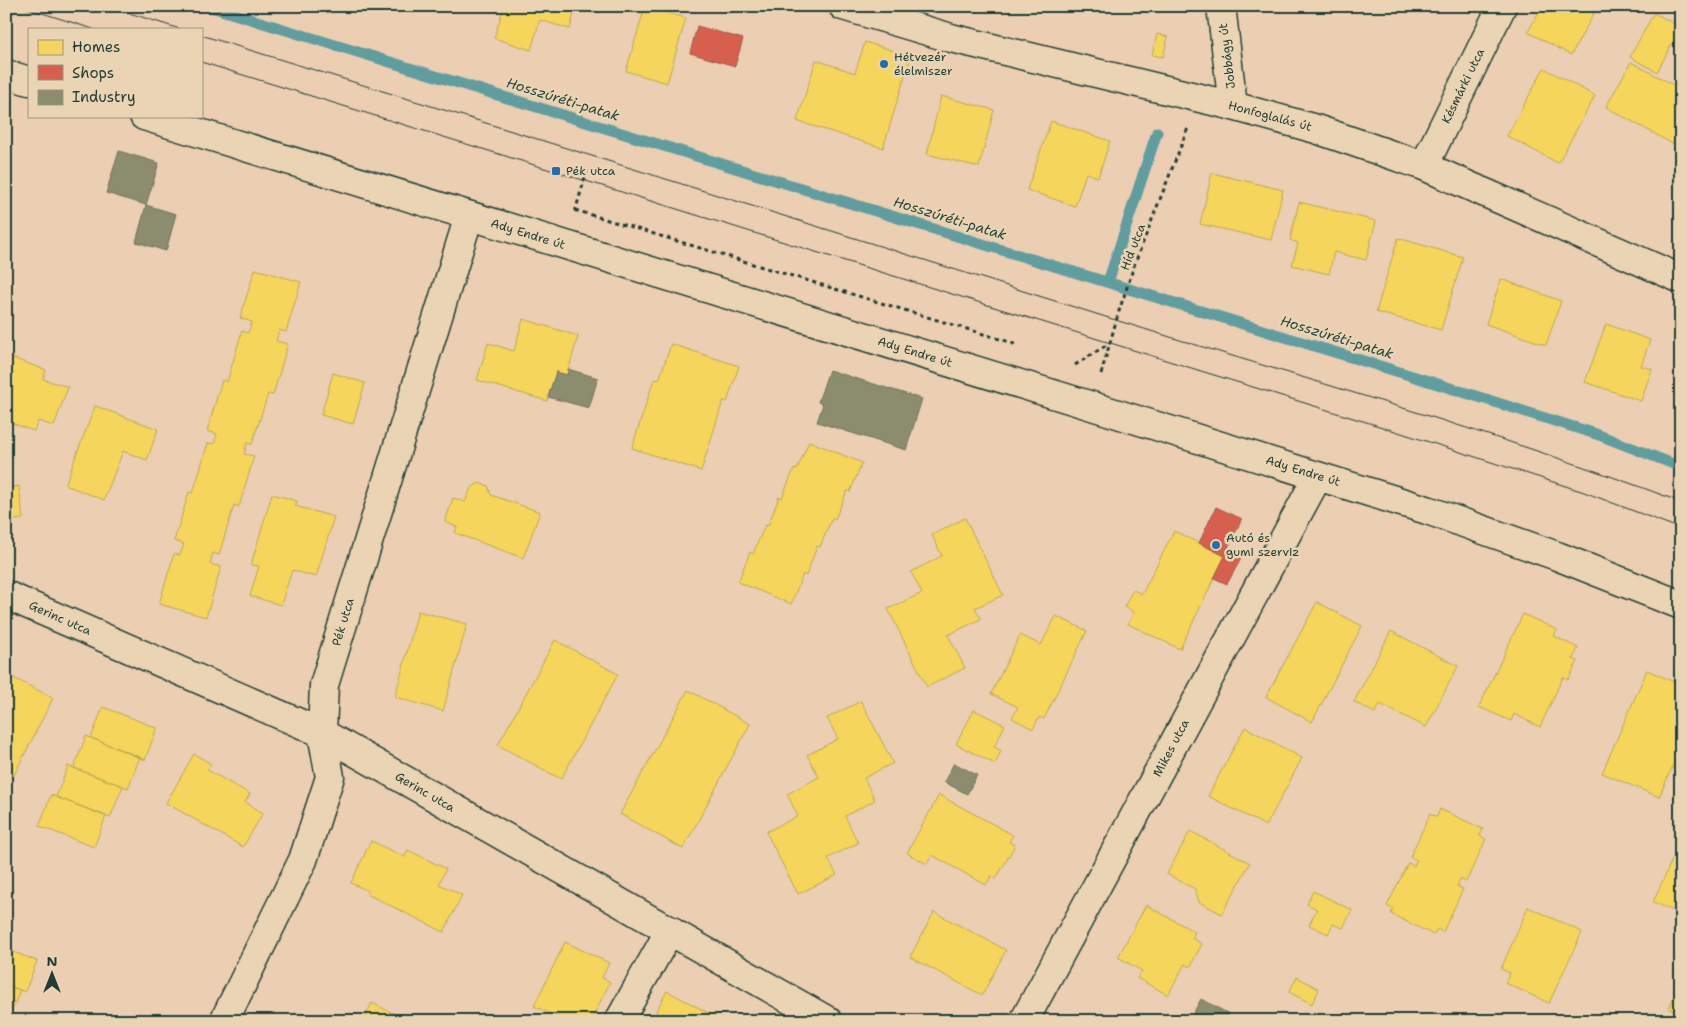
<svg xmlns="http://www.w3.org/2000/svg" width="1687" height="1027" viewBox="0 0 1687 1027" font-family="'Shantell Sans',sans-serif">
	<style>
		.homes { fill: #f6d55c; stroke: #b6a750 }
		.shops { fill: #d6604d; stroke: #9f5646 }
		.industry { fill: #8c8c6e; stroke: #6b745d }
		.lines { fill: none; stroke-linecap: round; stroke-linejoin: round }
		.stream { stroke: #609d9f; stroke-width: 11 }
		.minor-casing { stroke: #1f3d34; stroke-width: 31 }
		.path { stroke: #1f3d34; stroke-width: 3; stroke-dasharray: 4 4; stroke-linecap: butt }
		.minor { stroke: #ead4b3; stroke-width: 28 }
		.tram { stroke: #1f3d34; stroke-width: 1 }
		.poi-dot { fill: #1f6fb2; stroke: #ead4b3; stroke-width: 2 }
		.labels { text-anchor: middle; dominant-baseline: central; stroke-width: 5; stroke-linejoin: round; paint-order: stroke }
		.street-label { font-size: 12px; fill: #1f3d34; stroke: #ead4b3 }
		.poi-label { font-size: 12px; fill: #1f3d34; stroke: #ead4b3; text-anchor: start }
		.water-label { font-size: 14px; font-style: italic; fill: #24453d; stroke: #ead4b3 }
	</style>
	<rect width="100%" height="100%" fill="#ecceb3"/>
	<filter id="ink" filterUnits="userSpaceOnUse"><feTurbulence type="fractalNoise" baseFrequency=".02" numOctaves="2"/><feDisplacementMap in="SourceGraphic" scale="10" xChannelSelector="R" yChannelSelector="G"/><feConvolveMatrix kernelMatrix="1 2 1 2 8 2 1 2 1" color-interpolation-filters="sRGB"/></filter>
	<g filter="url(#ink)">
		<path class="homes" d="M384,6H413L412,13Z
			M504,6H576L570,29L540,20L531,50L494,38Z
			M1542,6H1581L1594,13L1571,55L1528,32Z
			M645,7L686,18L667,83L626,71Z
			M1654,13L1681,27L1657,72L1630,57Z
			M1157,34L1168,37L1163,57L1152,55Z
			M865,42L911,56L883,148L797,121L816,60L855,73Z
			M1631,62L1681,89V130L1673,144L1606,107Z
			M1544,68L1595,96L1558,163L1507,136Z
			M941,96L994,110L979,167L927,154Z
			M1051,121L1110,141L1098,177L1086,173L1075,206L1027,190Z
			M1212,173L1283,190L1271,240L1200,224Z
			M1299,202L1376,221L1366,260L1334,252L1329,274L1292,265L1298,243L1290,240Z
			M6,229L12,232L6,244Z
			M1398,238L1463,257L1441,330L1376,312Z
			M255,269L301,282L286,332L279,330L276,341L288,344L273,395L268,394L252,444L247,443L244,454L254,456L239,507L234,505L219,555L213,553L210,564L221,567L206,617L159,604L174,554L180,555L184,544L174,541L189,492L193,493L208,443L214,444L217,434L207,431L222,380L227,382L242,331L248,333L252,322L240,318Z
			M1501,279L1561,301L1546,345L1486,324Z
			M523,319L578,336L567,375L556,372L547,401L477,380L488,343L514,351Z
			M1606,324L1650,340L1641,366L1652,369L1641,401L1585,382Z
			M671,344L739,366L727,402L723,401L701,471L632,448L654,379L659,380Z
			M12,358L46,370L43,379L68,387L54,426L38,421L34,431L6,421V366H8Z
			M333,373L365,383L353,424L321,415Z
			M95,406L158,429L147,460L123,451L104,500L65,485Z
			M809,441L862,463L850,492L847,491L835,519L832,518L820,547L817,546L806,576L803,574L791,604L738,582L750,552L753,554L765,525L768,526L779,497L782,498L794,469L797,470Z
			M479,483L488,486L491,495L540,512L523,558L455,533L457,527L445,522L453,498L465,502L471,488Z
			M19,486L23,519L6,521V488Z
			M272,494L297,501L295,506L334,517L316,577L292,570L281,605L250,596L259,566L251,565Z
			M965,518L1003,595L975,608L981,619L948,635L965,668L927,687L888,609L922,593L911,572L942,556L932,535Z
			M1174,531L1225,556L1180,649L1128,624L1134,612L1124,607L1133,590L1142,594Z
			M1317,602L1362,626L1312,722L1266,697Z
			M418,611L467,624L443,711L395,697Z
			M1523,614L1557,630L1554,636L1578,648L1573,659L1578,661L1568,680L1563,677L1540,727L1514,714L1511,721L1479,707Z
			M1056,616L1087,631L1044,719L1039,717L1033,729L1012,718L1018,707L991,694L1020,635L1041,645Z
			M1391,631L1458,666L1426,727L1380,704L1375,713L1354,702Z
			M555,640L618,674L561,779L498,745Z
			M1647,670L1681,685V747L1659,797L1602,773Z
			M8,675L53,698L10,783L6,781V678Z
			M688,690L750,724L683,849L620,814Z
			M861,701L893,763L864,778L875,800L845,816L858,843L828,858L837,875L798,894L766,832L798,816L787,794L819,777L807,755L838,739L827,718Z
			M103,707L157,728L145,760L91,738Z
			M974,710L1005,725L994,747L1001,751L995,764L956,744Z
			M1245,727L1302,758L1266,826L1208,796Z
			M86,736L140,757L128,788L74,768Z
			M194,754L211,764L207,770L250,794L245,802L263,813L243,847L166,803Z
			M68,766L123,786L110,818L56,797Z
			M51,795L106,816L94,847L39,826Z
			M939,795L1013,835L1009,842L1015,845L996,879L991,876L986,885L932,855L927,864L907,853Z
			M1440,809L1483,829L1480,836L1486,839L1466,882L1460,879L1457,886L1463,889L1443,932L1437,929L1434,935L1391,914L1393,909L1387,906L1408,863L1414,866L1415,863L1417,860L1410,857L1430,814L1437,817Z
			M1190,831L1250,863L1222,914L1199,902L1195,889L1167,874Z
			M371,841L405,857L408,850L446,869L439,884L462,895L444,932L367,894L368,891L351,883Z
			M1672,860L1680,864L1681,862V914L1653,902Z
			M1313,891L1352,910L1343,928L1333,924L1328,934L1309,925L1317,909L1307,904Z
			M1146,905L1195,932L1192,938L1202,944L1190,967L1185,964L1168,995L1137,978L1142,971L1118,957Z
			M1528,907L1582,932L1549,1003L1505,983L1510,973L1501,969Z
			M934,912L1006,950L982,995L910,957Z
			M565,942L609,963L602,978L610,982L591,1021H566L534,1006Z
			M6,949L37,961L25,992L6,985Z
			M1297,977L1319,989L1312,1004L1289,992Z
			M1680,983L1681,1010L1679,1013L1669,1008Z
			M6,985L20,990L8,1021H6Z
			M667,991L716,1017L714,1021H651Z
			M372,1003L409,1021H363Z"/>
		<path class="shops" d="M697,26L743,39L735,66L690,53Z
			M1216,507L1242,519L1228,547L1243,555L1227,584L1214,578L1225,556L1199,543Z"/>
		<path class="industry" d="M119,151L159,163L146,205L106,193Z
			M146,205L176,214L166,251L136,242Z
			M568,369L598,378L589,408L548,397L556,372L567,375Z
			M829,370L922,399L906,450L817,422L823,404L818,402Z
			M954,763L977,775L967,794L944,782Z
			M1201,999L1229,1014L1225,1021H1189Z"/>
		<g class="lines">
			<path class="stream" d="M208,6L1409,375L1599,435L1681,467
				M1108,282L1157,132"/>
			<defs>
				<path id="minor" d="M843,6L951,38L1233,106L1316,129L1424,166L1681,279
					M1221,6L1233,106
					M6,74L29,81
					M144,116L1092,406L1427,510L1557,556L1681,605
					M1424,166L1502,6
					M6,595L322,733L828,1021
					M224,1021L303,860L330,777L322,733L324,685L469,216
					M619,1021L670,930
					M1024,1021L1318,476"/>
			</defs>
			<use href="#minor" class="minor-casing"/>
			<path class="path" d="M575,210L1013,343L1015,347
				M575,212L588,167
				M1075,365L1110,343
				M1101,374L1119,311L1135,263L1188,128"/>
			<use href="#minor" class="minor"/>
			<path class="tram" d="M20,6L93,29
				M107,6L180,29
				M201,35C504,128 807,223 1109,318C1300,378 1493,431 1681,502
				M201,62L1392,430L1584,492L1681,529"/>
		</g>
	</g>
	<g class="poi-dot">
		<circle cx="884" cy="64" r="5"/>
		<rect x="551" y="166" width="10" height="10" rx="2.5"/>
		<circle cx="1216" cy="545" r="5"/>
	</g>
	<g class="labels">
		<g class="street-label">
			<text transform="translate(1227 56) rotate(-97)">Jobbágy út</text>
			<text transform="translate(1463 86) rotate(-64)">Késmárki utca</text>
			<text transform="translate(1270 116) rotate(15)">Honfoglalás út</text>
			<text transform="translate(528 234) rotate(17)">Ady Endre út</text>
			<text transform="translate(1133 247) rotate(-69)">Híd utca</text>
			<text transform="translate(915 352) rotate(17)">Ady Endre út</text>
			<text transform="translate(1303 471) rotate(17)">Ady Endre út</text>
			<text transform="translate(60 618) rotate(24)">Gerinc utca</text>
			<text transform="translate(343 622) rotate(-73)">Pék utca</text>
			<text transform="translate(1171 748) rotate(-62)">Mikes utca</text>
			<text transform="translate(425 792) rotate(30)">Gerinc utca</text>
		</g>
		<g class="poi-label">
			<text x="894" y="57">Hétvezér<tspan x="894" dy="14">élelmiszer</tspan></text>
			<text x="566" y="171">Pék utca</text>
			<text x="1226" y="538">Autó és<tspan x="1226" dy="14">gumi szerviz</tspan></text>
		</g>
		<g class="water-label">
			<text transform="translate(563 99) rotate(17)">Hosszúréti-patak</text>
			<text transform="translate(950 218) rotate(17)">Hosszúréti-patak</text>
			<text transform="translate(1337 337) rotate(17)">Hosszúréti-patak</text>
		</g>
	</g>
	<rect width="1687" height="1027" fill="none" stroke="#ead4b3" stroke-width="25"/>
	<rect x="12" y="12" width="1662" height="1002" fill="none" stroke="#1f3d34" stroke-width="2" filter="url(#ink)"/>
	<rect x="28" y="28" width="175" height="90" fill="#ead4b3" stroke="#999880"/>
	<rect x="38" y="40" width="25" height="15" fill="#f6d55c" stroke="#999880"/>
	<text x="72" y="52" font-size="15" fill="#1f3d34">Homes</text>
	<rect x="38" y="65" width="25" height="15" fill="#d6604d" stroke="#999880"/>
	<text x="72" y="78" font-size="15" fill="#1f3d34">Shops</text>
	<rect x="38" y="90" width="25" height="15" fill="#8c8c6e" stroke="#999880"/>
	<text x="72" y="102" font-size="15" fill="#1f3d34">Industry</text>
	<g transform="translate(52 974)" stroke="#ead4b3" stroke-width="4" paint-order="stroke">
	<path d="M0-4L9 19L0 12L-9 19Z" fill="#1f3d34"/>
	<text y="-8" font-size="14" font-weight="bold" text-anchor="middle" fill="#1f3d34">N</text>
	</g>
</svg>
